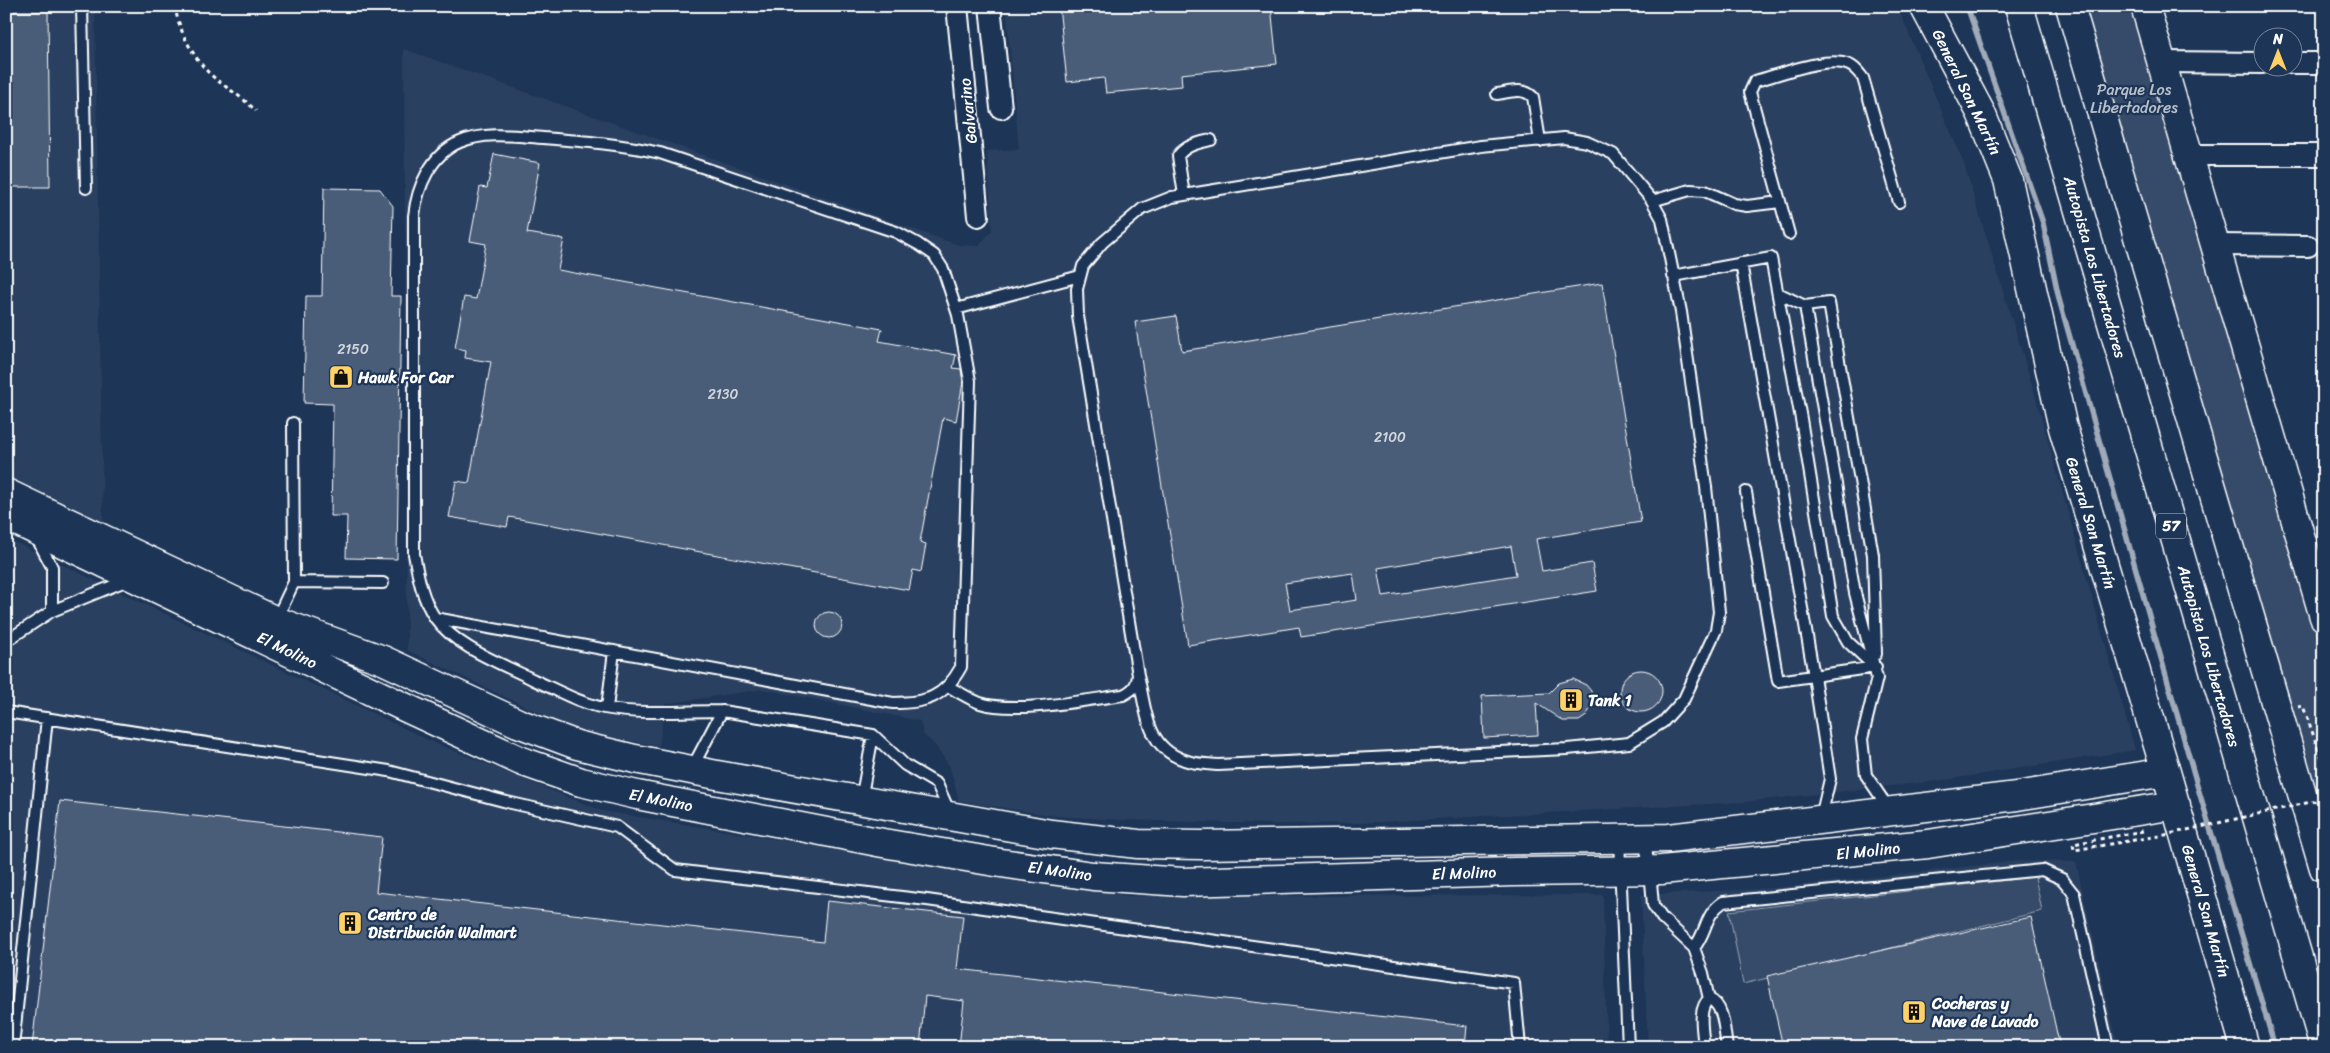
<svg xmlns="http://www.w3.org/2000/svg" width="2330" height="1053" viewBox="0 0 2330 1053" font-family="Sriracha,sans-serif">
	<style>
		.built { fill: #2a4161 }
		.green { fill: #364b69; stroke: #9aa5b4 }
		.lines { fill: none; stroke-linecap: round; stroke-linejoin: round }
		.stream { stroke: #a0aab8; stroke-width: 5.5 }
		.building { fill: #4a5d79; stroke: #fff; fill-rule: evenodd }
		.lane-casing { stroke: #fff; stroke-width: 14 }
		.street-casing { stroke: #fff; stroke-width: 24 }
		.secondary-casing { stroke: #fff; stroke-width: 31 }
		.highway-casing { stroke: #fff; stroke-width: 31 }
		.path { stroke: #fff; stroke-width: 3; stroke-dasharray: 4 4; stroke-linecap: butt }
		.lane { stroke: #1d3557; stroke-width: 10 }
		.street { stroke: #1d3557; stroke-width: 20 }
		.secondary { stroke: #1d3557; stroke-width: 28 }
		.highway { stroke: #1d3557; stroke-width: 28 }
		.path-bridge { stroke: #fff; stroke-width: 3; stroke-dasharray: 4 4; stroke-linecap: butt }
		.labels { text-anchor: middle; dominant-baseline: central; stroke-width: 4.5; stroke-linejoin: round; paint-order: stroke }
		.number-label { font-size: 14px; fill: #d2d6de }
		.shield { fill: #1d3557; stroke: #bbc2cd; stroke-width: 1 }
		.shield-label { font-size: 15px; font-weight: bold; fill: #fff }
		.park-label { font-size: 16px; fill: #b9c0ca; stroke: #1d3557 }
		.street-label { font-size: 16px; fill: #fff; stroke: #1d3557 }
		.poi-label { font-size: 16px; font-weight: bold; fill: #fff; stroke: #1d3557; text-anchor: start }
	</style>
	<rect width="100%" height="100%" fill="#1d3557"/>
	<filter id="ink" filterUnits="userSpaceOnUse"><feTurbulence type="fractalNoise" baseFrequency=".02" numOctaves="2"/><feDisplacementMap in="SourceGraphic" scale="10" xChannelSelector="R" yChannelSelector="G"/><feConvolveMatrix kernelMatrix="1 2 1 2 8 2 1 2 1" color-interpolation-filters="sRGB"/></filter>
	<g filter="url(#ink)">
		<path class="built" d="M6,6H95L103,524L6,477Z
			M1006,6H1897L1963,161L2033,388L2135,750L1945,780L1744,802L1361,823L1274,824L1122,820L1056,816L959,801L950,767L935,745L923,734L920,721L763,689L665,704L659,746L577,731L407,650L404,49L958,245L979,246L992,230L987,151L1019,149Z
			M6,538L437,744L602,811L1128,896L1603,895L1607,1047H6Z
			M2018,861L2076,862L2118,1047H1648L1641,895L1775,888Z"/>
		<path class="green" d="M2083,6H2134L2324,658V828Z
			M2035,877L2042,911L1743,984L1729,911Z"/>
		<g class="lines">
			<path class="stream" d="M1967,6L2043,223L2059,299L2198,788L2275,1047"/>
		</g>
		<path class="building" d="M1059,6H1271L1277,64L1181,74L1182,86L1106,93L1104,78L1067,82Z
			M6,11H48L50,187H6Z
			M494,154L540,163L527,233L564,239L558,270L882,329L879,341L956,355L953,368L961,369L963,382L956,421L943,418L920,542L926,544L921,572L913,570L909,590L509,517L507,527L449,517L456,481L469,483L491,362L465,358L466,350L455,348L464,297L476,299L486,244L470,241L480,187L487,188Z
			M324,188L380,189L393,206L391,296H401L397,559L346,558L347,516H331L333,404L304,403L306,296H322Z
			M1602,283L1641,522L1536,539L1542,571L1592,563L1597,591L1301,637L1299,627L1188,645L1135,322L1176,316L1182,351ZM1511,546L1516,575L1383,596L1378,568ZM1353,573L1357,600L1290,610L1285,583Z
			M816 625a13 13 0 1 1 26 0a13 13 0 1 1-26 0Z
			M1620 691a21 21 0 1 1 42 0a21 21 0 1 1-42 0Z
			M1573,679L1586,685L1591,691L1593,705L1585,717L1579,721H1563L1536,703L1538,735L1484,738L1482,696L1549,693L1559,683Z
			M60,801L382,837L376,892L823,942L827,901L963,916L957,969L1467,1026L1465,1047H959L964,1001L925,996L920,1047H32Z
			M2031,917L2060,1047H1783L1767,976Z"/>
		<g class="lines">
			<defs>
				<path id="lane" d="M82,6L86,188
					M1497,94C1510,92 1523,87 1533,97L1540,141
					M1184,195L1178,156C1186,145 1198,143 1211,140
					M1652,201L1690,190L1705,191L1734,204L1747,206L1780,202
					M1789,234L1750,92L1755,81C1779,75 1827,55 1849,65C1855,67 1859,73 1863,78L1899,202
					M1741,263L1814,676L1830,779L1821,817
					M1673,276L1771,258L1801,419L1833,616L1848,642L1875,667
					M1778,293L1805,306L1855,593L1877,678L1862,739L1866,775L1889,809
					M1805,306L1829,303L1873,555L1876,654
					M956,309L1080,276
					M1746,492L1778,681L1876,667
					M36,537L52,567V611
					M294,582L383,583
					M435,618L893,703C926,703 944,698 961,667L970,381L958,315L943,269L934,255L918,244L896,232L660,153C621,144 582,141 543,138C516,136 486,131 460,142C431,154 417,187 414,216V554C418,576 422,599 435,618C458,649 501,663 534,680C557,690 579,703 604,708C642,715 684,711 722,711
					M276,620L294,582L293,423
					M6,641L52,611L130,579
					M949,687C959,692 969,699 980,703C1016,714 1085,700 1123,695C1133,690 1137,686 1138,675L1078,316L1077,289L1083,266L1102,243L1142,209L1172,197L1481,146L1564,138L1587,142L1613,154L1651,199L1662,219L1681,312L1706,487L1719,612L1716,630L1684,699L1663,722L1629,743L1567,749L1218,765C1209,764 1199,764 1191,762C1146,751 1147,713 1138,675
					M607,708L614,651
					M6,712L389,771L507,802L617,827L675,870L927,900L1514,983L1520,1047
					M692,768L722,711L873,735L905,765L937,784L946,804L945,813
					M861,800L873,735
					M1619,840L1628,1047
					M1644,840L1650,870L1653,905L1662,918L1694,948L1703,973L1709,999
					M1694,948C1708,930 1704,915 1723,902L2042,870L2062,879L2074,894L2108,1047
					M1709,999C1725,1005 1724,1032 1727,1047
					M13,1047L47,718
					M1704,1047C1703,1033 1697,1008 1709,999"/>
				<path id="street" d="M957,6L978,216
					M990,6L1001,108
					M2162,62L2262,63
					M2292,63H2324
					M2189,155H2324
					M2216,245L2308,246"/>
				<path id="secondary" d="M1924,6L1981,113L2008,180L2063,428L2166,772L2245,1047
					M2145,6L2324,617
					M6,493L276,621L383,660L518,723L577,745L635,759L717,775L1051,834L1138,844L1202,845L1669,838L2017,796L2166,772
					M6,516L402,706L521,761L581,782L637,795L883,843L1001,863L1093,876L1183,882L1514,872L1661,870L1928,844L2176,805"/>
				<path id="highway" d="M2019,6L2324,1046
					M2070,6L2324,868"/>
			</defs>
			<use href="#lane" class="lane-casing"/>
			<use href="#street" class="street-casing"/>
			<use href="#secondary" class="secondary-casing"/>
			<use href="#highway" class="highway-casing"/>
			<path class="path" d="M175,6C178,29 192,55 208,72C223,87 241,95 256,111
				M2298,707L2303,706L2324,765"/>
			<use href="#lane" class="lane"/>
			<use href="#street" class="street"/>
			<use href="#secondary" class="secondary"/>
			<use href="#highway" class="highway"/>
			<path class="path-bridge" d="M2143,831L2073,844L2074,850L2165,835L2324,799"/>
		</g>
	</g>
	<defs>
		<symbol id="shop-square" viewBox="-11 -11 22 22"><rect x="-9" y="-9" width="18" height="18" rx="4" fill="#ffd166" stroke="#1d3557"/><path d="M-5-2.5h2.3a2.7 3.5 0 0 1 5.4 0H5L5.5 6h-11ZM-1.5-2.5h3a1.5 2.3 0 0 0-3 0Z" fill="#111"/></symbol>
		<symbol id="building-square" viewBox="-11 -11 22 22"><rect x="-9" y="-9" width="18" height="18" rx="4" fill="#ffd166" stroke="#1d3557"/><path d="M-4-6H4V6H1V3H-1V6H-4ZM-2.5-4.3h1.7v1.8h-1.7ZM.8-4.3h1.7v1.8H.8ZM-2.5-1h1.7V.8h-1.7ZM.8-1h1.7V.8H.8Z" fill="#111"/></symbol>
	</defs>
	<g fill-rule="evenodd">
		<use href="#shop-square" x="327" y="363" width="28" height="28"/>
		<use href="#building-square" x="1557" y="686" width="28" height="28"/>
		<use href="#building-square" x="336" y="909" width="28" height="28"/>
		<use href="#building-square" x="1900" y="998" width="28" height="28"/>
	</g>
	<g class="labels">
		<g class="number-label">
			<text x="353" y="349">2150</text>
			<text x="723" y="394">2130</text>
			<text x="1390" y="437">2100</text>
		</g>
		<rect class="shield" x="2156" y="513.5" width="30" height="25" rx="4"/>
		<g class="shield-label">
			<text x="2171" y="526">57</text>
		</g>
		<g class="park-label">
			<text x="2134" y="89">Parque Los<tspan x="2134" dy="18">Libertadores</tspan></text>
		</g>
		<g class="street-label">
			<text transform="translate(1967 92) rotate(64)">General San Martín</text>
			<text transform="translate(968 111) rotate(-96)">Galvarino</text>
			<text transform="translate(2095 267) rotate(74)">Autopista Los Libertadores</text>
			<text transform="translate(2091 523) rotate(73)">General San Martín</text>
			<text transform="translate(287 650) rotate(26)">El Molino</text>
			<text transform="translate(2209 656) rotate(74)">Autopista Los Libertadores</text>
			<text transform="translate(661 800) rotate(11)">El Molino</text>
			<text transform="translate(1868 851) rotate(-6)">El Molino</text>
			<text transform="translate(1060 871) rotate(8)">El Molino</text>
			<text transform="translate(1464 873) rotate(-2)">El Molino</text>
			<text transform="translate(2206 911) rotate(74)">General San Martín</text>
		</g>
		<g class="poi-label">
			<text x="358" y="377">Hawk For Car</text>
			<text x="1588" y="700">Tank 1</text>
			<text x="368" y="914">Centro de<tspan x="368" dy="18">Distribución Walmart</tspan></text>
			<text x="1932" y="1003">Cocheras y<tspan x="1932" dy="18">Nave de Lavado</tspan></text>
		</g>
	</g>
	<rect width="2330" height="1053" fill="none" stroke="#1d3557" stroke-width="25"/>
	<rect x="12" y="12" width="2305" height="1028" fill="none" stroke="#fff" stroke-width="2" filter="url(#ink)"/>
	<g transform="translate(2278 52)"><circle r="24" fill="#1d3557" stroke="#77869a"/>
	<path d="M0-4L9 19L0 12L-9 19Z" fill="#ffd166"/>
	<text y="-8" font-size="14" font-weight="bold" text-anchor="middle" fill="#ffffff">N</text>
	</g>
</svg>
